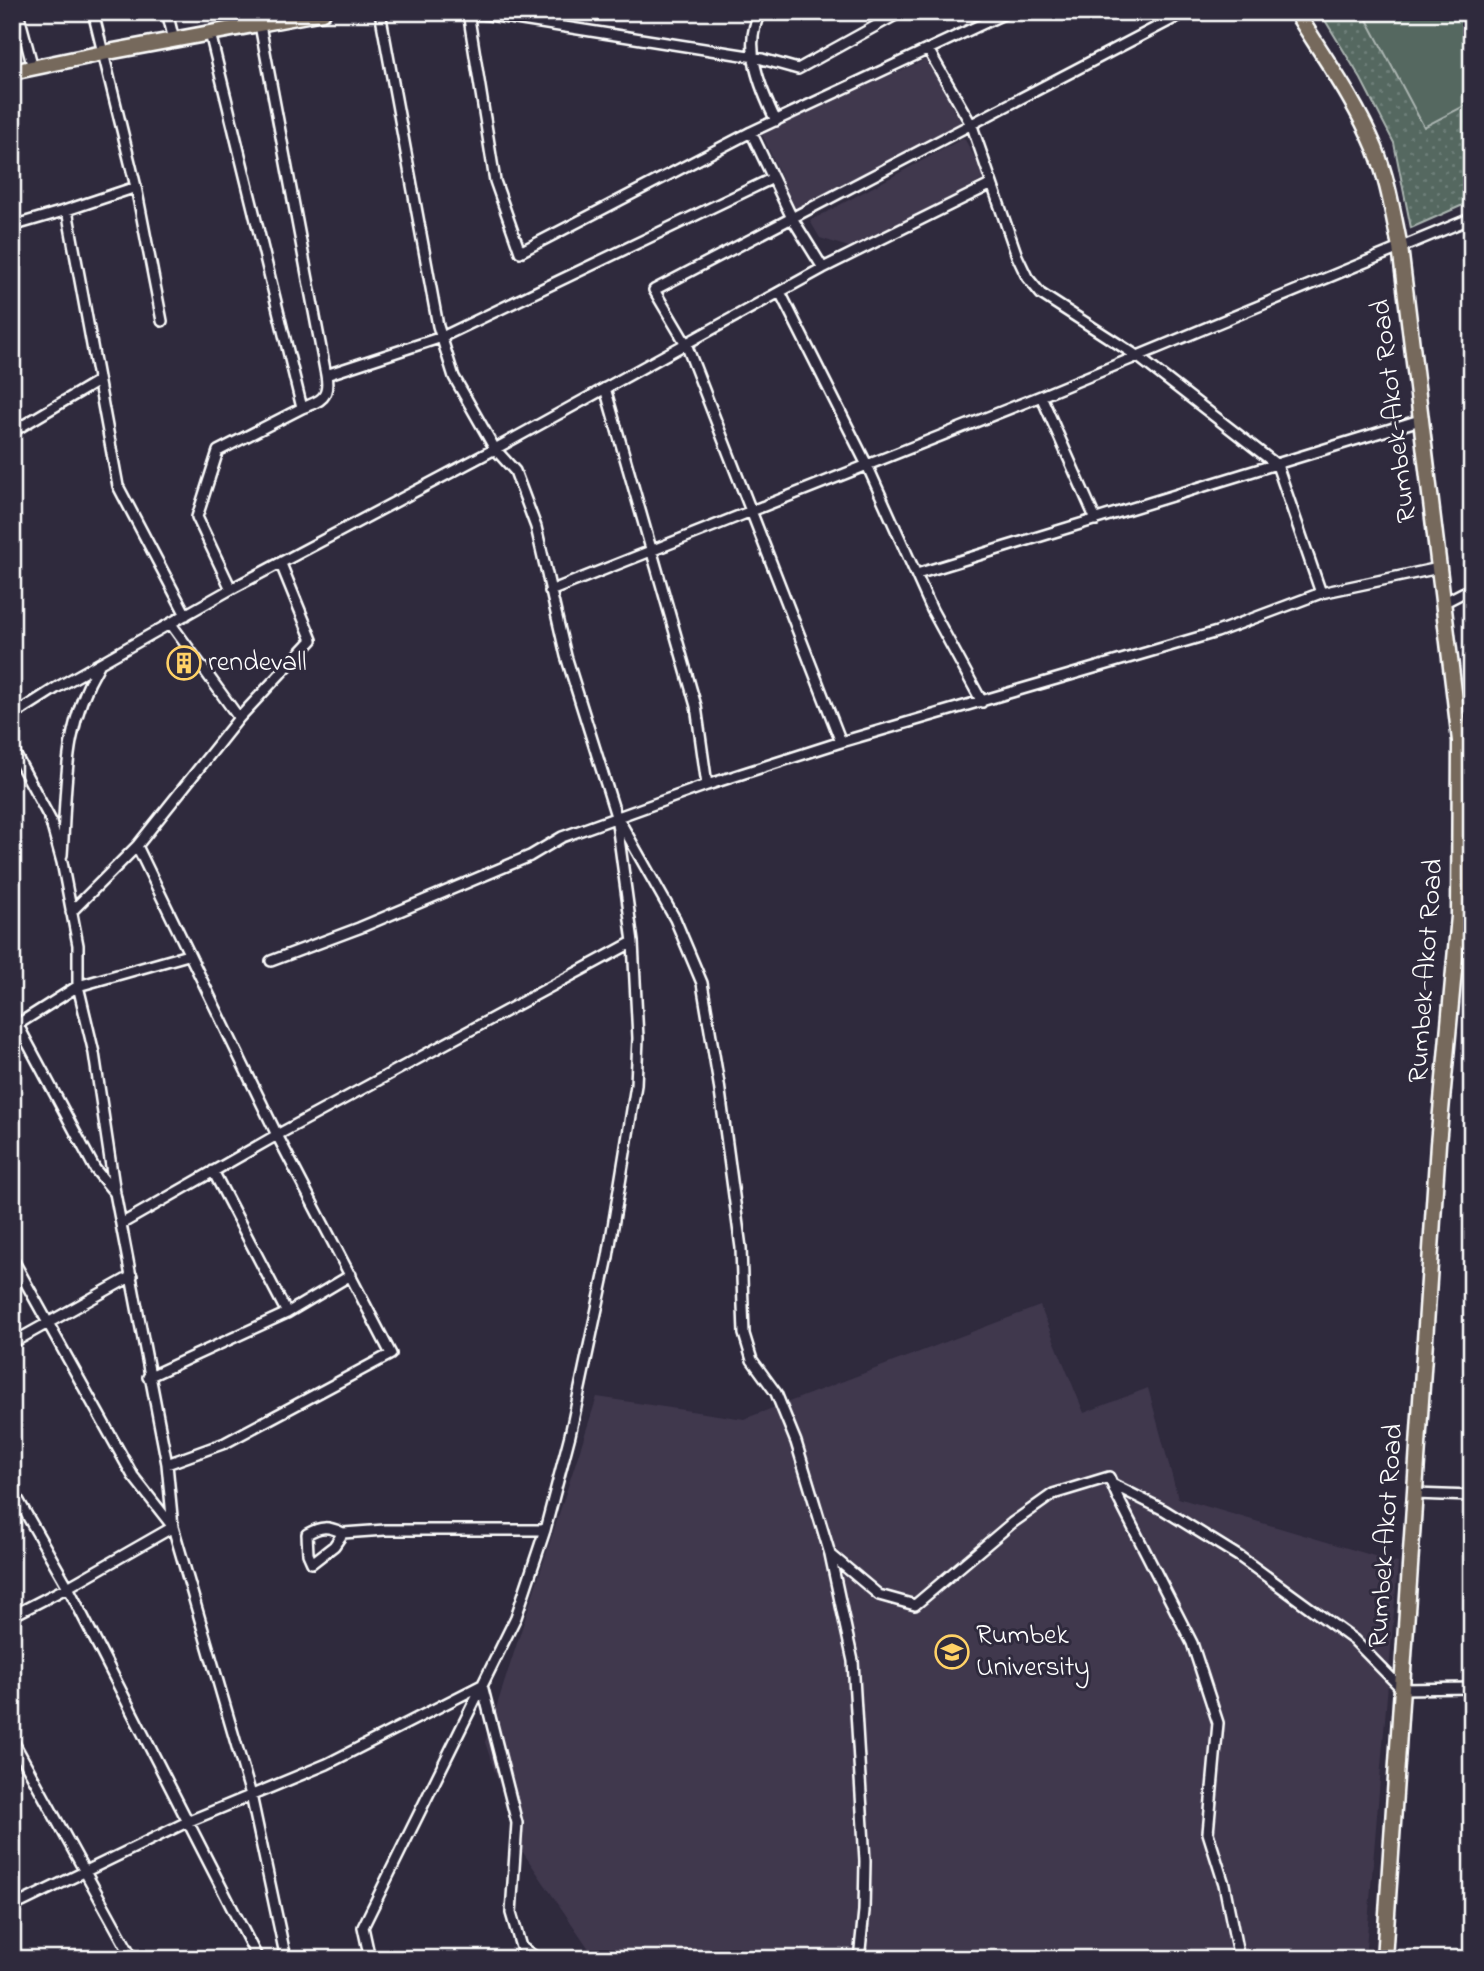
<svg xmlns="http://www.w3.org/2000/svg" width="1484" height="1971" viewBox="0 0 1484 1971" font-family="'Indie Flower',sans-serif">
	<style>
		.built { fill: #40384e }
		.park { fill: url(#park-dots); stroke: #aab4b0; stroke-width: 2 }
		.pitch { fill: #556861; stroke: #aab4b0; stroke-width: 2 }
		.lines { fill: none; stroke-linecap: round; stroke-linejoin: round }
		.street-casing { stroke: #fff; stroke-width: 14 }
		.primary-casing { stroke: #fff; stroke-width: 19 }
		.street { stroke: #2f2a3d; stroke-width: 9 }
		.primary { stroke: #76695c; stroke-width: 14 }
		.labels { text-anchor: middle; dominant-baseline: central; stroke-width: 6; stroke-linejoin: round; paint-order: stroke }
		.street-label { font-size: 28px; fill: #fff; stroke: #2f2a3d }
		.poi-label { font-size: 28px; fill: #fff; stroke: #2f2a3d; text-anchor: start }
	</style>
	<defs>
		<pattern id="park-dots" width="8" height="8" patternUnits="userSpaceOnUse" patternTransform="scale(1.75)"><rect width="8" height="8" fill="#556861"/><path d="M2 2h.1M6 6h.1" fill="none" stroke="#6e7f79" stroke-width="1.8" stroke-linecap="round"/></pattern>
	</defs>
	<rect width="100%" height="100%" fill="#2f2a3d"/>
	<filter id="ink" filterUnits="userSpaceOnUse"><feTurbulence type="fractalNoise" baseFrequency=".0143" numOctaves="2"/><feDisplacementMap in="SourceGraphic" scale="14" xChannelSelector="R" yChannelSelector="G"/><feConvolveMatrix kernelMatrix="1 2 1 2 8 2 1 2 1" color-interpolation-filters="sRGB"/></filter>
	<g filter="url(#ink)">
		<path class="built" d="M927,59L963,127L798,214L761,132Z
			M964,138L986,178L855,249L820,238L810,221Z
			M1040,1306L1084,1413L1148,1388L1178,1498L1398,1563L1365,1959H596L520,1848L485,1742L597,1397L744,1419Z"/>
		<path class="park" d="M1320,12H1472V201L1411,228L1394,143L1361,79Z"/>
		<path class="pitch" d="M1363,12H1472V102L1424,127Z"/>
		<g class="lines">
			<defs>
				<path id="street" d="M18,12L33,68
					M93,12L136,187L162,321
					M167,12L174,40
					M468,12L495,181L520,252L751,132L1008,12
					M470,12L755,57L798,69L901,12
					M761,12C741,44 761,90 776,121
					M260,25L326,375L442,337L773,178
					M210,33L302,408L218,451L197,517L231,589
					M929,51L972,126L1017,256L1027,277L1041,294L1137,356L1277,465L1321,593
					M751,132L792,218L823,268
					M67,210L136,187
					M12,226L67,210L118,486L186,615
					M780,292L867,465L932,610L982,702
					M605,388L696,706L707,785
					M1041,396L1096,520
					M302,408C321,401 330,398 326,375
					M12,432L98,381
					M917,574L1420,420
					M550,591L1041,396L1472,218
					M1443,603L1472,588
					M171,624L239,718
					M12,716L56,688L231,589L495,449L823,268L992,184
					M841,742L686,344L654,290L1186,12
					M12,748L50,819L62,862L78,945V986L94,1053L115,1193L167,1464L173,1527L251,1795L286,1959
					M619,820L675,919L702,983L719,1084L741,1248L744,1334L752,1360L776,1393L796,1442L830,1554L843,1615L853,1661L865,1861L864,1911L859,1959
					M137,846L277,1135L391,1354L225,1443L167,1464
					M62,855C67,786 62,728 99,665
					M71,912L137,846L239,718L312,640L281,564
					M271,961L359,928L530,856L562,837L707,785L841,742L1217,632L1321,593L1439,568
					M12,1014L95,1169L114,1192
					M12,1028L78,986L188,955
					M213,1171L287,1313
					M121,1224L277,1135L633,942
					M12,1258L133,1476L173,1527L68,1587L12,1616
					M12,1343L132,1276
					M148,1377L287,1313L351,1275
					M1112,1484L1164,1510L1240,1557L1354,1640L1402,1689L1472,1688
					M12,1489L68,1587L258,1959
					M1414,1494L1472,1496
					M343,1533C328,1526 321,1526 307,1534L308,1554L312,1563L334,1546L343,1533L385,1530H545
					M830,1554L879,1595L915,1605L1012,1523L1053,1494L1109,1477L1118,1498L1192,1643L1218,1723L1208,1833L1224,1884L1239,1959
					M12,1739L133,1959
					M12,1907L187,1822L327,1764L482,1685L517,1823L511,1913L521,1947L538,1959
					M370,1959L363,1927L516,1617L545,1530L570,1435L608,1257L636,1085L638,1038L633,942L616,816L566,656L536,527L515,471L495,449L454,377L438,326L380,12"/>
				<path id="primary" d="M1296,12C1323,56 1355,100 1375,148C1388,180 1393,214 1400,247L1460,741L1459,916L1438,1144L1384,1959
					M12,72L103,53L323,12"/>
			</defs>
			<use href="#street" class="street-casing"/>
			<use href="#primary" class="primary-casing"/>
			<use href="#street" class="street"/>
			<use href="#primary" class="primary"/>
		</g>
	</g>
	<defs>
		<symbol id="building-ring" viewBox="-11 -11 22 22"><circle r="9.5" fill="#2f2a3d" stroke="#ffd166" stroke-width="1.5"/><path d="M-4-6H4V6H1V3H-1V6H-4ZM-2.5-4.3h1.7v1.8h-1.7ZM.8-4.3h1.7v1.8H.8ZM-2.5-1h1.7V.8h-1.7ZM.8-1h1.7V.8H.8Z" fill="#ffd166"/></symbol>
		<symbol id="university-ring" viewBox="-11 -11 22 22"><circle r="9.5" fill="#2f2a3d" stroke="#ffd166" stroke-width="1.5"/><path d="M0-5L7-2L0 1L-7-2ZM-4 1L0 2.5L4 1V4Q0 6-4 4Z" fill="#ffd166"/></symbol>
	</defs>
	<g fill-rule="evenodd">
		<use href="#building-ring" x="165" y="644" width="38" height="38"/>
		<use href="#university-ring" x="933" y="1633" width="38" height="38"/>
	</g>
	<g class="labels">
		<g class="street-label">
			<text transform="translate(1395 411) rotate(-97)">Rumbek-Akot Road</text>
			<text transform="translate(1427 971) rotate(-86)">Rumbek-Akot Road</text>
			<text transform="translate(1387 1536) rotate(-86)">Rumbek-Akot Road</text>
		</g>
		<g class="poi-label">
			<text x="208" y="663">rendevall</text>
			<text x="976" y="1636">Rumbek<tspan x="976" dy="32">University</tspan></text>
		</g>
	</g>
	<rect width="1484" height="1971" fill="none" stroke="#2f2a3d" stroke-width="42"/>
	<rect x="21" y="21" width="1442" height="1929" fill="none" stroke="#fff" stroke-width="2.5" filter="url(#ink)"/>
</svg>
